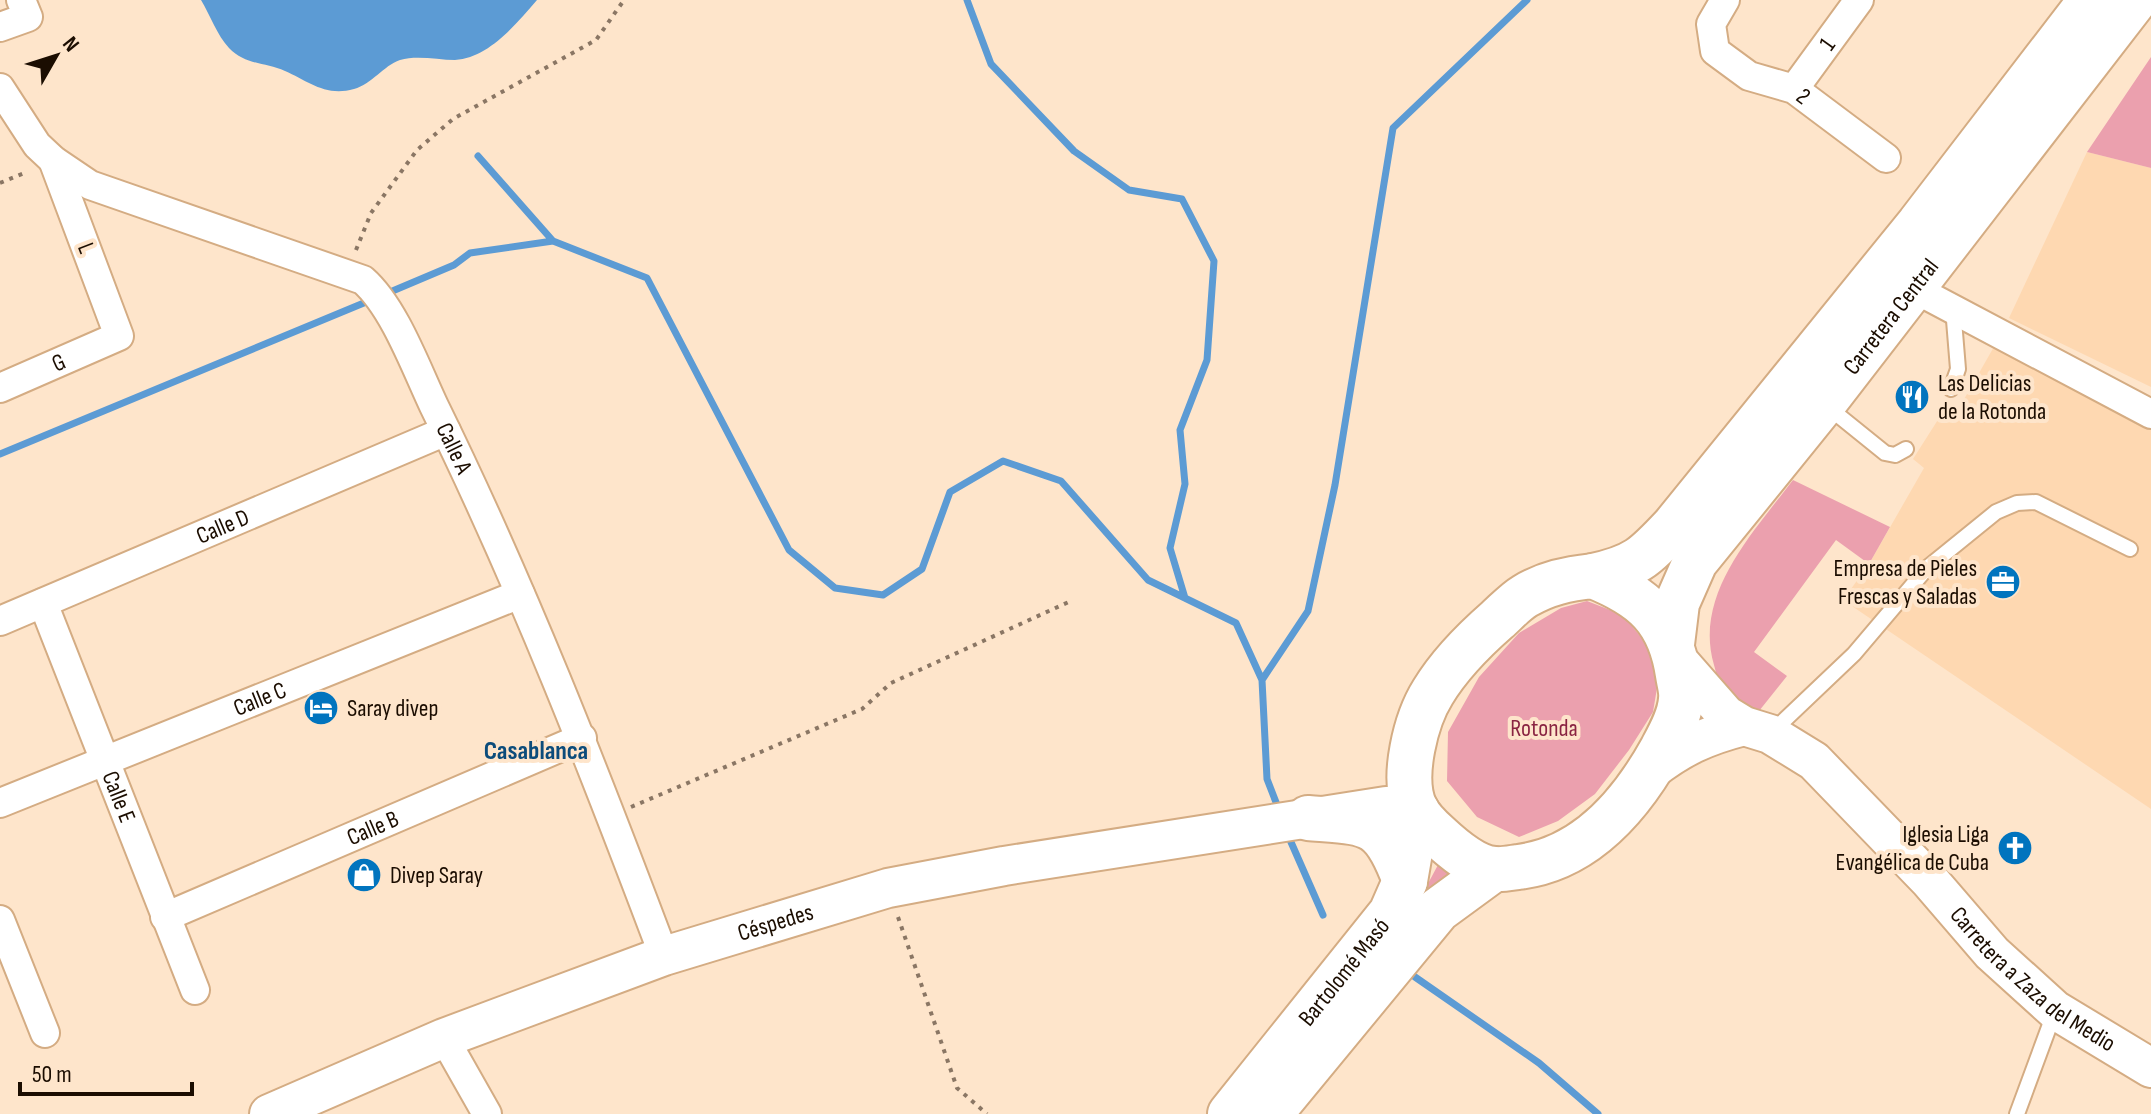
<svg xmlns="http://www.w3.org/2000/svg" width="2151" height="1114" viewBox="0 0 2151 1114" font-family="'Sofia Sans Condensed',sans-serif">
	<style>
		.built { fill: #fed8b1 }
		.green { fill: #eba0ae }
		.water { fill: #5c9bd4 }
		.lines { fill: none; stroke-linecap: round; stroke-linejoin: round }
		.stream { stroke: #5c9bd4; stroke-width: 7 }
		.lane-casing { stroke: #d4ac83; stroke-width: 18 }
		.street-casing { stroke: #d4ac83; stroke-width: 32 }
		.secondary-casing { stroke: #d4ac83; stroke-width: 42 }
		.highway-casing { stroke: #d4ac83; stroke-width: 48 }
		.path { stroke: #8a7664; stroke-width: 4; stroke-dasharray: 4 6; stroke-linecap: butt }
		.lane { stroke: #fff; stroke-width: 14 }
		.street { stroke: #fff; stroke-width: 28 }
		.secondary { stroke: #fff; stroke-width: 38 }
		.highway { stroke: #fff; stroke-width: 44 }
		.labels { text-anchor: middle; dominant-baseline: central; stroke-width: 8; stroke-linejoin: round; paint-order: stroke }
		.street-label { font-size: 24px; fill: #1b0d01; stroke: #fee5cb }
		.poi-label { font-size: 24px; fill: #1b0d01; stroke: #fee5cb; text-anchor: start }
		.park-label { font-size: 24px; fill: #8a2442; stroke: #fee5cb }
		.neighbourhood-label { font-size: 26px; font-weight: bold; fill: #0c4c7b; stroke: #fee5cb }
	</style>
	<rect width="100%" height="100%" fill="#fee5cb"/>
	<path class="built" d="M2087,152L2151,168V387L2009,318Z
		M1995,345L2151,427V809L1843,600L1869,564L1924,468L1913,459L1948,404L1959,408Z"/>
	<path class="green" d="M2151,57V168L2087,152Z
		M1793,480L1890,527L1869,564L1836,540L1754,652L1787,676L1755,716C1745,708 1729,699 1722,688C1718,682 1716,672 1714,665C1693,594 1754,532 1793,480Z
		M1587,601L1623,615L1645,642L1659,676L1653,712L1629,750L1595,794L1558,821L1519,837L1477,817L1447,781L1448,732L1479,677L1519,633L1561,608Z
		M1439,863L1454,876L1432,898L1424,891Z"/>
	<path class="water" d="M201,0H537C516,24 489,58 455,60C438,60 417,55 400,60C383,66 372,84 354,89C325,97 308,81 285,71C265,62 245,65 229,48C217,35 210,15 201,0Z"/>
	<g class="lines">
		<path class="stream" d="M967,0L991,64L1074,151L1129,190L1182,199L1214,261L1207,360L1180,430L1185,484L1170,548L1185,598
			M478,156L553,241L647,278L789,550L835,588L883,595L922,569L950,492L1003,461L1061,481L1148,580L1236,623L1262,680L1267,779L1279,810
			M383,295L454,265L470,253L553,241
			M0,454L371,300
			M1262,680L1308,611L1335,485L1393,128L1527,0
			M1287,833L1323,915
			M1415,977L1539,1063L1598,1114"/>
		<defs>
			<path id="lane" d="M1951,389L1958,369L1953,308
				M1828,407L1885,453L1895,455L1906,449
				M1773,731L1854,654L1927,568L1996,512L2017,503L2036,502L2130,549
				M2017,1114L2055,1011"/>
			<g id="street">
				<path id="s1" d="M1725,0L1711,24L1715,51L1749,76L1794,89L1886,158"/>
				<path d="M0,27L28,17L21,0"/>
				<path id="s2" d="M0,88L37,145L53,160L90,185L363,280C394,307 416,368 434,406C522,585 594,770 664,956"/>
				<path id="s3" d="M1794,89L1859,0"/>
				<path d="M1913,288L2151,414"/>
				<path id="s4" d="M0,388L119,336L53,160"/>
				<path id="s5" d="M43,603L195,990"/>
				<path id="s6" d="M0,621L446,431"/>
				<path id="s7" d="M0,803L520,594"/>
				<path id="s8" d="M165,917L582,738"/>
				<path d="M0,920L45,1033"/>
				<path d="M444,1038L487,1114"/>
			</g>
			<g id="secondary">
				<path id="s9" d="M1676,658L1726,715L1744,726L1770,734L1814,761L1930,881L1992,953L2055,1010L2151,1068"/>
				<path d="M1649,772C1681,747 1705,736 1744,726"/>
				<path id="s10" d="M269,1114L444,1038L664,956L888,888L1004,866L1386,806L1416,809"/>
			</g>
			<g id="highway">
				<path d="M1593,576C1643,596 1670,619 1678,675C1679,682 1682,691 1681,699C1680,716 1670,734 1662,749C1631,805 1586,859 1518,867C1511,868 1501,870 1494,869C1474,867 1453,849 1438,835C1430,828 1420,818 1415,808C1401,777 1416,719 1433,692C1450,664 1473,641 1497,620C1506,612 1515,602 1525,596C1547,583 1567,579 1593,576Z"/>
				<path d="M1593,576C1636,567 1645,557 1674,526L1919,224L2091,0"/>
				<path id="s11" d="M1672,644L1677,603L1695,562L1823,404L2135,0"/>
				<path d="M1308,818C1369,823 1382,819 1405,881"/>
				<path id="s12" d="M1230,1114L1391,913L1405,881L1417,811"/>
				<path d="M1270,1114L1438,910L1494,869"/>
			</g>
		</defs>
		<use href="#lane" class="lane-casing"/>
		<use href="#street" class="street-casing"/>
		<use href="#secondary" class="secondary-casing"/>
		<use href="#highway" class="highway-casing"/>
		<path class="path" d="M0,183L27,172
			M356,250L371,213L417,150L453,119L596,40L624,0
			M631,807L862,709L891,683L1073,600
			M898,917L957,1088L987,1114"/>
		<use href="#lane" class="lane"/>
		<use href="#street" class="street"/>
		<use href="#secondary" class="secondary"/>
		<use href="#highway" class="highway"/>
	</g>
	<defs>
		<symbol id="restaurant-disc" viewBox="-11 -11 22 22"><circle r="9.5" fill="#0174be" stroke="#fee5cb"/><path d="M-5-6h1v4h1v-4h1v4h1v-4h1v5L-1.5 .5V6h-2V.5L-5-1ZM5-6V6H3V1.5H1.5Q1.5-4 5-6Z" fill="#fff"/></symbol>
		<symbol id="office-disc" viewBox="-11 -11 22 22"><circle r="9.5" fill="#0174be" stroke="#fee5cb"/><path d="M-6-3h4V-5.5h4V-3h4V5H-6ZM-1-4.5V-3h2v-1.5ZM-6 0V1H6V0Z" fill="#fff"/></symbol>
		<symbol id="hotel-disc" viewBox="-11 -11 22 22"><circle r="9.5" fill="#0174be" stroke="#fee5cb"/><path d="M-6-4.5h1.5V1H6V5H4.5V3h-9V5H-6ZM-4 0a1.8 1.8 0 1 1 3.6 0ZM.5 0V-2.5h3Q6-2.5 6 0Z" fill="#fff"/></symbol>
		<symbol id="church-disc" viewBox="-11 -11 22 22"><circle r="9.5" fill="#0174be" stroke="#fee5cb"/><path d="M-1.2-6h2.4v3.5h3.3v2.4h-3.3V6h-2.4V-.1h-3.3v-2.4h3.3Z" fill="#fff"/></symbol>
		<symbol id="shop-disc" viewBox="-11 -11 22 22"><circle r="9.5" fill="#0174be" stroke="#fee5cb"/><path d="M-5-2.5h2.3a2.7 3.5 0 0 1 5.4 0H5L5.5 6h-11ZM-1.5-2.5h3a1.5 2.3 0 0 0-3 0Z" fill="#fff"/></symbol>
	</defs>
	<g fill-rule="evenodd">
		<use href="#restaurant-disc" x="1892" y="377" width="40" height="40"/>
		<use href="#office-disc" x="1983" y="562" width="40" height="40"/>
		<use href="#hotel-disc" x="301" y="688" width="40" height="40"/>
		<use href="#church-disc" x="1995" y="828" width="40" height="40"/>
		<use href="#shop-disc" x="344" y="855" width="40" height="40"/>
	</g>
	<g class="labels">
		<g class="street-label">
			<text stroke="none"><textPath href="#s3" startOffset="56">1</textPath></text>
			<text stroke="none"><textPath href="#s1" startOffset="156">2</textPath></text>
			<text transform="translate(86 248) rotate(69)">L</text>
			<text stroke="none"><textPath href="#s11" startOffset="400">Carretera Central</textPath></text>
			<text stroke="none"><textPath href="#s4" startOffset="64">G</textPath></text>
			<text stroke="none"><textPath href="#s2" startOffset="616">Calle A</textPath></text>
			<text stroke="none"><textPath href="#s6" startOffset="242">Calle D</textPath></text>
			<text stroke="none"><textPath href="#s7" startOffset="280">Calle C</textPath></text>
			<text stroke="none"><textPath href="#s5" startOffset="208">Calle E</textPath></text>
			<text stroke="none"><textPath href="#s8" startOffset="226">Calle B</textPath></text>
			<text stroke="none"><textPath href="#s10" startOffset="542">Céspedes</textPath></text>
			<text stroke="none"><textPath href="#s12" startOffset="182">Bartolomé Masó</textPath></text>
			<text stroke="none"><textPath href="#s9" startOffset="486">Carretera a Zaza del Medio</textPath></text>
		</g>
		<g class="poi-label">
			<text x="1938" y="383">Las Delicias<tspan x="1938" dy="28">de la Rotonda</tspan></text>
			<text x="1977" y="568" text-anchor="end">Empresa de Pieles<tspan x="1977" dy="28">Frescas y Saladas</tspan></text>
			<text x="347" y="708">Saray divep</text>
			<text x="1989" y="834" text-anchor="end">Iglesia Liga<tspan x="1989" dy="28">Evangélica de Cuba</tspan></text>
			<text x="390" y="875">Divep Saray</text>
		</g>
		<g class="park-label">
			<text x="1544" y="728">Rotonda</text>
		</g>
		<g class="neighbourhood-label">
			<text x="536" y="751">Casablanca</text>
		</g>
	</g>
	<g transform="translate(56 56) rotate(51)" stroke="#fee5cb" stroke-width="6" paint-order="stroke">
	<path d="M0-6L14 30L0 20L-14 30Z" fill="#1b0d01"/>
	<text y="-12" font-size="22" font-weight="bold" text-anchor="middle" fill="#1b0d01">N</text>
	</g>
	<path d="M20 1082v12h172v-12" fill="none" stroke="#1b0d01" stroke-width="4"/>
	<text x="32" y="1082" font-size="24" fill="#1b0d01" stroke="#fee5cb" stroke-width="6" paint-order="stroke">50 m</text>
</svg>
